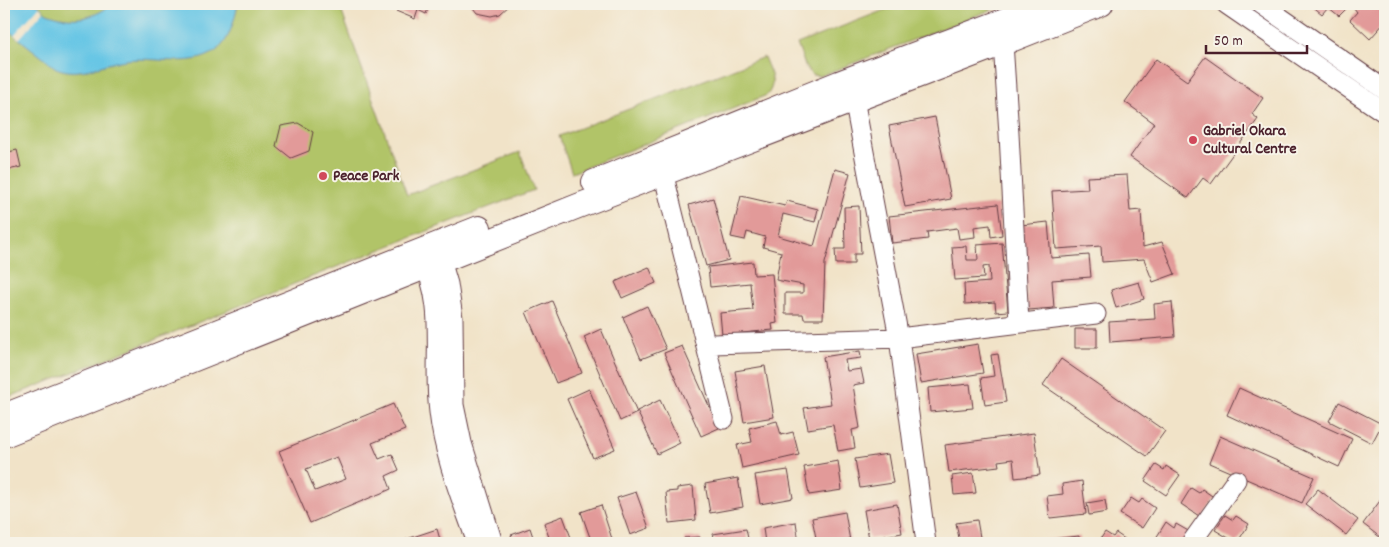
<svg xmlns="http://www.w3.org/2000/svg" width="1389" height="547" viewBox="0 0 1389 547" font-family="Dekko,sans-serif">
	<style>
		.green { fill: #b1c467; stroke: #7e7249 }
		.water { fill: #67c6e5; stroke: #587288 }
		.pier { fill: #f1e3c8 }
		.building { fill: #e29a99; fill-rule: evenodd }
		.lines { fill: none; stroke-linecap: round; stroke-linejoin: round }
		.minor-casing { stroke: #633c43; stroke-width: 21 }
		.major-casing { stroke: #633c43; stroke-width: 26 }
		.minor { stroke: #fff; stroke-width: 19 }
		.major { stroke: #fff; stroke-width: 24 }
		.poi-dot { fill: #d1495b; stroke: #f7f3e8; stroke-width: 2 }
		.labels { text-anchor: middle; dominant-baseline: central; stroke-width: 4; stroke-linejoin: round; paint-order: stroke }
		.poi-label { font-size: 16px; font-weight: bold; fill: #4a1f2b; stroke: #f7f3e8; text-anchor: start }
	</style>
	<rect width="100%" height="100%" fill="#f7f3e8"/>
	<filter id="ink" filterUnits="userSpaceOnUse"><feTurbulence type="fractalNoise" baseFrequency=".02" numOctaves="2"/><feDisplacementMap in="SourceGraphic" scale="10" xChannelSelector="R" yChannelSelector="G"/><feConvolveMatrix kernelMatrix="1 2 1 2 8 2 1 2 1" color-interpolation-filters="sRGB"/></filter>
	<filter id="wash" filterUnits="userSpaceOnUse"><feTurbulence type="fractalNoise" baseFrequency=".0096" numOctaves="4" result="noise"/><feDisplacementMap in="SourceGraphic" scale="20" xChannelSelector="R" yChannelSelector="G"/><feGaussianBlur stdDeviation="1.12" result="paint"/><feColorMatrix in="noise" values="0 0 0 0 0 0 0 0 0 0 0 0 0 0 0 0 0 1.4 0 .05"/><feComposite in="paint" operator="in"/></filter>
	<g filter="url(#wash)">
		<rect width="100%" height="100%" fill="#f1e3c8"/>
		<path class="green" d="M4,4H339L407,195L520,152L534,190C356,257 181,331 4,399Z
			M900,4H1006L820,76L812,75L806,68L797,44Z
			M764,57C769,71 778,82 767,95L572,173L559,136Z"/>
		<path class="water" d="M4,4C13,4 26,1 35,4C40,5 43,11 47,13C70,22 93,20 112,4H238C234,20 230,41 216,51C191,69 154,56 126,60C102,63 80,78 56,68L4,27Z"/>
		<path class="pier" d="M39,7L44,11L19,39L14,35Z"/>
		<g id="blocks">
			<path class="building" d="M399,4H430L426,14L418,10L415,19L396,11Z
				M470,4H511L500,14L492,16L477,13Z
				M1310,4H1351L1339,16L1328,7L1322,14Z
				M1358,4H1385V22L1370,39L1350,20L1357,12L1354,8Z
				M1205,57L1263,98L1252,114L1258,119L1211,184L1203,178L1188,198L1130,157L1154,123L1125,102L1156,59L1187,81Z
				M935,117L951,199L905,207L889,126Z
				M298,123L313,132L309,151L291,158L276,146L281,126Z
				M17,150L21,167L4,171V153Z
				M835,169L850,173L825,263L823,319H804L803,314H785V293H803V285L776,280L781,252L763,247L765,237L747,232L745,240L731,237L741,196L785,206L787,201L818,209L815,222L783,214L778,236L814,246Z
				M1127,175L1130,211L1141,210L1143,247L1162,242L1175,274L1153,282L1144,259L1102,262L1101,246L1056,249L1052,191L1088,189L1087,177Z
				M713,198L729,260L706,266L689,205Z
				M998,204L1002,235L991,237L990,225L974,227L975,237L959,239L957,228L927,232L928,239L892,243L889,216Z
				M859,206L861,254H854V264H836L835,249H845L844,207Z
				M1048,222L1051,258L1089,255L1091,277L1052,280L1054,308L1028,310L1021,225Z
				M1002,243L1008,311L996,312L995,302L965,304L964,284L990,282L989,266L983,267L984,278L955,280L952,247L966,246L967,260H978L977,245Z
				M753,262L754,275L772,274L777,323L772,324L773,330L722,335L720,313L753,310L750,283L710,287L708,267Z
				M649,267L656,283L622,298L615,282Z
				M1139,282L1144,299L1116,308L1111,290Z
				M552,301L582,373L556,383L526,312Z
				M1172,302L1175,337L1110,342L1109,322L1155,319L1154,304Z
				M647,306L666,349L641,359L623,317Z
				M601,329L637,413L620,421L584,337Z
				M1075,329H1097V348H1075Z
				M978,344L983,373L921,383L916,354Z
				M682,346L719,428L701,436L664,353Z
				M860,351L861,358L845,360L847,371L861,369L864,383L853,385L860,428L852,430L855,448L838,451L833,425L808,429L804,408L831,404L823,357Z
				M998,354L1006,402L985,405L981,378L994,376L991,355Z
				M1061,359L1165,431L1147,456L1043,385Z
				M765,366L774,417L744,422L735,371Z
				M970,384L973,408L930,412L928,388Z
				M1239,388L1352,439L1339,467L1227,415Z
				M589,389L615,449L593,458L567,399Z
				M660,400L680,443L657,454L637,411Z
				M1339,402L1382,424L1372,443L1329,421Z
				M393,404L405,430L372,443L379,459L392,454L399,470L386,476L391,489L310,523L279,451ZM337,457L346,479L315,491L306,469Z
				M777,421L781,435L793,432L799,455L742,468L737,445L752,442L749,428Z
				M1034,433L1040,475L1015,478L1013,459L998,461L999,466L949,472L945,445Z
				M1220,436L1314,477L1302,503L1209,463Z
				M888,454L893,483L860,488L855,459Z
				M838,461L842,490L809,495L804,467Z
				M1156,465L1164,470L1166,466L1180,475L1166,495L1145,481Z
				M788,470L793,498L760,504L755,475Z
				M973,473L976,493L954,495L952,476Z
				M738,478L743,507L710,513L705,484Z
				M1082,481L1086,514L1050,518L1047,496L1063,494L1062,484Z
				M693,486L696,520L669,523L666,492L677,491V488Z
				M1191,488L1199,493L1202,489L1215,498L1202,518L1181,504Z
				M1318,489L1358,520L1346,535L1305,504Z
				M636,492L649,528L630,535L617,498Z
				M1385,494V541L1363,524Z
				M1131,498L1139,503L1142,499L1155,508L1142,528L1120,514Z
				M1105,500L1107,512L1089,515L1087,503Z
				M897,504L902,533L869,539L864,510Z
				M601,505L613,542L610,543H592L581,512Z
				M845,512L850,541L817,543L812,518Z
				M1225,515L1233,520L1236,516L1249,524L1237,543L1215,530Z
				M563,516L573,543H551L544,523Z
				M977,520L981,543H960L956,523Z
				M796,522L799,543H765L763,528Z
				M1166,522L1174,528L1176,524L1190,532L1182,543H1163L1156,538Z
				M530,528L535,543H514L511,535Z
				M437,529L441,543H395Z
				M746,529L749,543H715L713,534Z
				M1105,532L1113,537L1116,533L1129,542L1128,543H1098Z
				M1079,536V543H1024V542Z
				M700,537L701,543H685L684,538Z"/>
		</g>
	</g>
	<g filter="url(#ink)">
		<use href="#blocks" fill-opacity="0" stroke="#633c43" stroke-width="1"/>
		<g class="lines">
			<defs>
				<path id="minor" d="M1226,4L1385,113
					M1261,4L1385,90
					M1003,43L1009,134L1019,323
					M854,99L899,338L926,543
					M660,160L724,419
					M437,247L448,284L453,318L454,405L462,443L493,543
					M420,255C448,306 432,357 439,412C444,457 462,500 477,543
					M705,343L713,344L899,338L1096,314
					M1191,543L1236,480"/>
				<path id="major" d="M594,182L839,83L1048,4
					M4,416L479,228
					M4,435L578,206L1003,43L1101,4"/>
			</defs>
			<use href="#minor" class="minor-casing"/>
			<use href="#major" class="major-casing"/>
			<use href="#minor" class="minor"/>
			<use href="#major" class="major"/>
		</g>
	</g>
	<g class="poi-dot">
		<circle cx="1193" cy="140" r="5"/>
		<circle cx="323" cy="176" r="5"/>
	</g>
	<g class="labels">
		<g class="poi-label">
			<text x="1203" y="131">Gabriel Okara<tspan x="1203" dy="18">Cultural Centre</tspan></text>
			<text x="333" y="176">Peace Park</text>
		</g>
	</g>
	<rect width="1389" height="547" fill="none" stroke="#f7f3e8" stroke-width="20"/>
	<path d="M1206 45v8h101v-8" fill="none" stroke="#4a1f2b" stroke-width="2.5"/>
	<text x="1214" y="45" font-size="15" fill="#4a1f2b" stroke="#f7f3e8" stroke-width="4" paint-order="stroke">50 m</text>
</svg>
